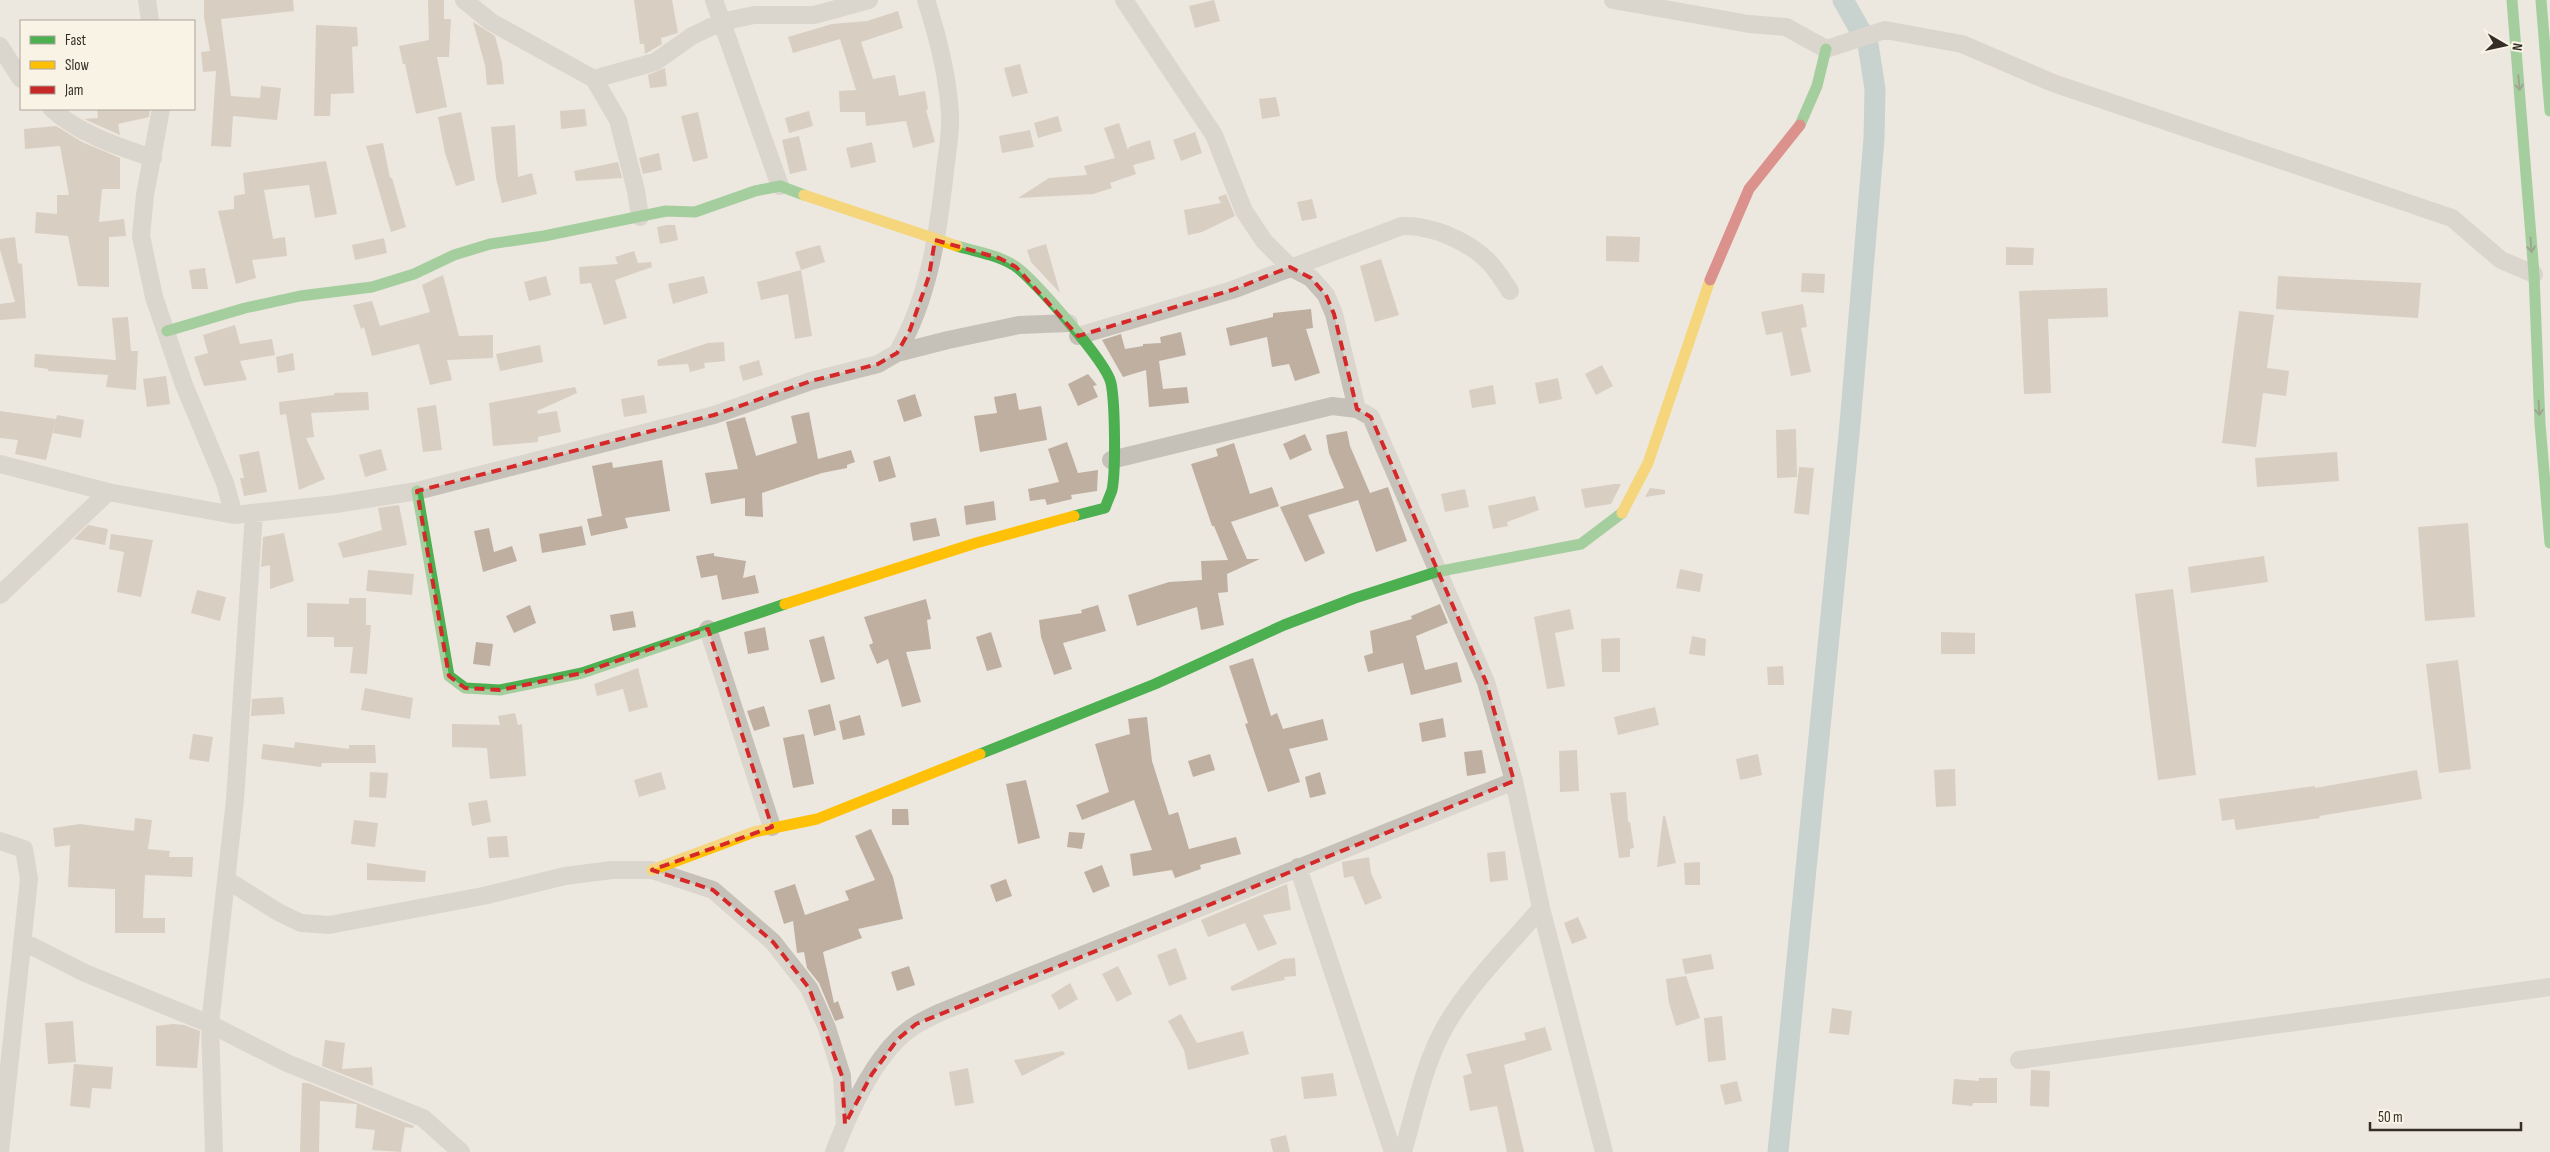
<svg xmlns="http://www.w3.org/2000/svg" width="2550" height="1152" viewBox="0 0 2550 1152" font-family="'Sofia Sans Condensed',sans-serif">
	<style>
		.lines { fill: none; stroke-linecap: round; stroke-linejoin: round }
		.canal { stroke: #9cb8bd; stroke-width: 21 }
		.building { fill: #bfafa1 }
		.street { stroke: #c5c0b8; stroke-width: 18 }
		.fast { stroke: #4caf50; stroke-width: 11 }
		.slow { stroke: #ffc107; stroke-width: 11 }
		.jam { stroke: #c62828; stroke-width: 11 }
		.oneway { stroke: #3d5b35 }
		.marked { fill: none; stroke: #d62828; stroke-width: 4; stroke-dasharray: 10 6; stroke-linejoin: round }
	</style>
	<rect width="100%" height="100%" fill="#ece8df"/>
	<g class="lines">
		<path class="canal" d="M1778,1152L1850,424L1874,139L1875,89L1868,44L1843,0"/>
	</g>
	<path class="building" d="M204,0H293L294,11L221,19L231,96L260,98L261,86L281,88L277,120L233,116L231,147L211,146L216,71L203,72L201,52L210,51L204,17Z
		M428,0H444V19H451L449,57H437L447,107L416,114L405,64H403L399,46L429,40Z
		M634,0H672L678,33L661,38L662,44L645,54L644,44H640Z
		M1214,0L1220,21L1195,28L1189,6Z
		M898,11L903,28L861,42L873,79L895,75L899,96L925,91L928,109L926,110L935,142L913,148L906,121L866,126L865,112H840L839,91L856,90L840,39L793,53L788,37L832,24L867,21Z
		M473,22L495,36L502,63L504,84L487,85L485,65Z
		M316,25L357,27L358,46L352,47L354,93L331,94L330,116H314Z
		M1020,64L1028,93L1012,97L1004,68Z
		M665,68L667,86L650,88L648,75Z
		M1276,97L1280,116L1262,119L1259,99Z
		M97,109H150L149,117L118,124L120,135L84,119L98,118Z
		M585,109L587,126L561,129L560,111Z
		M809,111L813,126L789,133L785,118Z
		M461,112L475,180L456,186L445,153L438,117Z
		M698,112L708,158L693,162L681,116Z
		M1058,116L1062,131L1038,138L1034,123Z
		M1119,123L1128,150L1129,147L1150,140L1155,159L1133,165L1136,174L1110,183L1112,188L1093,194L1018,198L1049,178L1087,175L1084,166L1115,158L1104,128Z
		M515,125L518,177L532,173L537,194L502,203L496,178L491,127Z
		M56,126L82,142L120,158V189H102L99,222L124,219L126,236L109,237V287L78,286L68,236L35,233L36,212L57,214V195H69L60,146L25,149L24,129Z
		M1030,130L1034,147L1002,153L999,136Z
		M1195,132L1202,153L1181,161L1173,140Z
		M799,136L807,170L790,174L782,140Z
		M872,142L876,162L851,168L846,148Z
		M383,143L390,178H392L406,227L391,232L366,146Z
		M659,153L662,170L643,174L639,158Z
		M326,161L337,214L315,218L309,185L264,190L273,239L285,237L287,256L252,260L256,278L236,284L218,211L234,209V196L245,194L243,173Z
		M618,162L622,178L576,181L574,171Z
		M1226,194L1235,216L1202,232L1188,235L1184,210L1221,203L1218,197Z
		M1312,199L1317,218L1302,221L1297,202Z
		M667,225H675L678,240L660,244L657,227Z
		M1606,236L1640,237L1639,262L1606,261Z
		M15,237L18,263L22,264L26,318L0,320V304L15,302L0,250V239Z
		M384,238L387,253L355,260L352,245Z
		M1046,244L1060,293L1031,262L1027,250Z
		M820,245L825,262L801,270L795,252Z
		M2006,247L2034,248L2033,265H2006Z
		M634,251L638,263L651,262L652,267L615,280L627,318L604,325L591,283L580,284L579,267L618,264L615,257Z
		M1381,259L1399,315L1375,322L1360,266Z
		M205,268L208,289H192L189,270Z
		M801,270L812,336L795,339L788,294L761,300L757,282Z
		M1802,273L1825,274L1824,293L1801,292Z
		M443,275L459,336L493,335V358L447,360L452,380L430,385L419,344L372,356L364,327L361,329L353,305L372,301L380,326L430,312L422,285Z
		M546,276L551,295L529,301L524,282Z
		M704,276L708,293L673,304L668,284Z
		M2278,276L2421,283L2418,318L2276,309Z
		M2107,288L2108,317L2048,319L2051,393L2024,394L2019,291Z
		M1803,304L1807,327L1801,328L1811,372L1791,376L1782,332L1766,335L1761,312Z
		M1311,309L1313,328L1306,329L1320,373L1295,381L1289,364L1272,367L1267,337L1230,346L1226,328L1273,317V313Z
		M2239,311L2274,315L2267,368L2289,371L2286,396L2263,393L2256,447L2222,443Z
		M128,317L131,351H138L136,390L106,387L108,375L48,371V369L34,367L35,354L116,360L112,318Z
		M235,325L240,344L272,339L275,355L240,361L247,380L204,386L194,357L208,353L203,335Z
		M1181,332L1186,355L1159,361L1163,389L1187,387L1189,403L1149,407L1146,370L1123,377L1102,340L1121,334L1125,349L1143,346V344L1161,343L1160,337Z
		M724,342L725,361L704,363L705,368L690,372L688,364L658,366L657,360L708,343Z
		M540,345L543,362L500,371L496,354Z
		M293,353L295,370L278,373L276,357Z
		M759,360L763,375L743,381L739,366Z
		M1602,365L1613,386L1596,395L1585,374Z
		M1088,374L1097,385L1093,386L1098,397L1078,406L1068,384Z
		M166,376L170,404L147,407L143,379Z
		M1558,378L1562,399L1539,404L1535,383Z
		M1493,385L1496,404L1472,408L1469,390Z
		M575,387L577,393L537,411L538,414L557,411L561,432L538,437V442L493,446L489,403Z
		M368,392L369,410L311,413L314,437L306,438L325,479L299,490L286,414L280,415L279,402L334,395V393Z
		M1016,393L1019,410L1041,406L1047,440L980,452L974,416L997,413L994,397Z
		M915,394L922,416L904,422L897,400Z
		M644,395L647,413L624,417L621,399Z
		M436,405L442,450L423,452L417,408Z
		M0,411L56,419L46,460L15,454L18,440L0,438Z
		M809,412L818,459L851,450L855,462L847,465V468L822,473L762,493L763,517L745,516V498L711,504L705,473L738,469L726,422L745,417L756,456L797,443L791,416Z
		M57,415L84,420L81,438L53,433Z
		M1796,429L1797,477L1777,478L1776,430Z
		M1347,431L1350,446L1370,493L1388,487L1407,541L1376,552L1358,500L1308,515L1325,553L1305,562L1280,507L1344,488L1329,453L1326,435Z
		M1305,434L1312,450L1290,460L1283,444Z
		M1067,442L1078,473L1098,470L1097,491L1071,495L1072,499L1047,505L1045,499L1030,501L1028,489L1059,482L1048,449Z
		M1234,443L1250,494L1272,487L1279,506L1231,522L1247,559H1260L1227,574L1228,592L1218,593L1224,625L1201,630L1197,607L1137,626L1128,595L1169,582L1202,580L1201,561L1228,560L1214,526H1212L1191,464L1218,456L1216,449Z
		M381,449L387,470L365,477L359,455Z
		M259,451L267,492L244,496L240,478H244L239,455Z
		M2337,452L2339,481L2257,487L2255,458Z
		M890,456L896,477L879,482L873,461Z
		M662,460L670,511L625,518L628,528L591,536L587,519L602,516L592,466L612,462L613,468Z
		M1799,467L1814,468L1809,515L1794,513Z
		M1615,484H1621L1611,504L1585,508L1581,489Z
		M1650,488L1665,490V494L1645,497Z
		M1465,489L1469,507L1445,512L1441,494Z
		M1535,496L1539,510L1507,522L1508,526L1493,529L1488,506Z
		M994,501L996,520L966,525L964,506Z
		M399,505L407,545L343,558L338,543L382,530L378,508Z
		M936,518L940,536L913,541L910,523Z
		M2468,523L2475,617L2425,621L2418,527Z
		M88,525L108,529L105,545L74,539Z
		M582,526L586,545L542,553L539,534Z
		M489,528L494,552L512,546L517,561L483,572L474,531Z
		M284,533L294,581L270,589V565L261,567L263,537Z
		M111,534L153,540L141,597L117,592L124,552L109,549Z
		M714,553V556L746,561L743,578L755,575L759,593L722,600L717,575L701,578L696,556Z
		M2264,556L2268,582L2191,593L2188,567Z
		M1680,569L1703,574L1700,592L1676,588Z
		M368,570L414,574L412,595L366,591Z
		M2173,589L2196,775L2158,780L2135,594Z
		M197,590L226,597L220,621L191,613Z
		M349,598H366V625H371L367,674L350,673L353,647H334V637H307V603L349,604Z
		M926,599L931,619L927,620L931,649L906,652L921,702L902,707L888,659L877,664L869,645L873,643L864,617Z
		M1440,604L1448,623L1416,636L1425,670L1457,662L1462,682L1411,695L1403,663L1368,672L1364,656L1373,653L1370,631L1412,619L1411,616Z
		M530,605L536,623L514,633L506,616Z
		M1098,605L1106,631L1063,643L1072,669L1054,675L1041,637L1039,620L1082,613L1081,610Z
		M1570,609L1574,629L1555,633L1565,686L1547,689L1534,617Z
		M633,611L636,627L613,631L610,615Z
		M765,627L769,650L748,654L744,632Z
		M991,632L1002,667L987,671L976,637Z
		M1941,632L1975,633V654H1941Z
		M824,636L835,679L821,683L809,640Z
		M1692,636L1706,639L1705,656L1689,654Z
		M1620,638V672H1602L1601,639Z
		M476,642L493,644L490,666L473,664Z
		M1253,658L1271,716L1277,713L1283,729L1323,719L1328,740L1289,749L1300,782L1268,792L1245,724L1248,723L1229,666Z
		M2458,660L2471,769L2439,773L2426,664Z
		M1783,666L1784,685H1768L1767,667Z
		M638,668L648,707L629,712L623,689L597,696L594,684Z
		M365,688L413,698L410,719L361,710Z
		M283,697L285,714L251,716L252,699Z
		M830,704L836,730L814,736L808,710Z
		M764,706L770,726L754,731L747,711Z
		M1655,707L1659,725L1618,735L1614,717Z
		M515,713L518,725L522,724L526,776L490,779L487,748L452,747V724L500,725L498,716Z
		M860,715L865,735L843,740L839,721Z
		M1147,717L1152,761L1169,815L1178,812L1189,849L1236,837L1241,854L1200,865L1201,869L1175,878L1172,870L1133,876L1130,854L1152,850L1134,800L1082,820L1076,805L1109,792L1095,744L1130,734L1128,719Z
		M1443,718L1446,737L1422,742L1419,723Z
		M193,734L213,737L209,762L189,759Z
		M804,734L814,784L793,788L783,738Z
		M295,742L349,749V745H375L376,763H322L321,767L261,759L263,744L294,748Z
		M1482,750L1486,773L1467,776L1464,752Z
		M1577,750L1579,791L1560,792L1559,751Z
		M1210,754L1215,770L1193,777L1188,761Z
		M1758,754L1762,775L1740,780L1736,759Z
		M1955,769L1956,806L1936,807L1934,770Z
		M2417,770L2422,799L2319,816L2320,818L2236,830L2234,819L2222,821L2219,799L2315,786V788Z
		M370,772L388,773L386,798L369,797Z
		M661,772L666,789L639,797L634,780Z
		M1320,772L1326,794L1310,798L1305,777Z
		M1026,780L1040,838L1018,844L1006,784Z
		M1626,792L1628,822H1630L1634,848L1630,849V857L1619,858L1610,793Z
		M487,800L491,822L472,826L468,803Z
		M892,809H908L909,825H892Z
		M1663,816H1665L1676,863L1657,867Z
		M135,818L152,820L148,849L170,851L169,857H193L192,877L145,875L143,918H165V933H115V889L68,887L70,845L55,847L53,828L80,824L134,831Z
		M354,820L378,823L375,847L351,844Z
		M871,829L893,877L903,919L858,929L862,938L823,952L834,1003L838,1001L844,1018L835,1021L819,983L807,968L804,952L797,953L793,921L784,924L774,891L795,884L805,915L849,900L845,891L875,880L855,836Z
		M1069,832L1085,833L1082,849L1067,847Z
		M507,836L509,857L489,858L487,837Z
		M1505,851L1508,880L1490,882L1487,853Z
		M1369,857L1371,873L1382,898L1365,905L1353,876L1344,878L1342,862Z
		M1700,862V885H1685L1684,863Z
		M367,863L426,871L425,882L367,880Z
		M1102,865L1110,886L1093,893L1084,872Z
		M1006,879L1012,896L996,902L990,885Z
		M1287,884L1291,910L1263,915L1277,944L1258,951L1245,923L1208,937L1201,920Z
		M1578,917L1587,938L1572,944L1564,923Z
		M1176,948L1187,979L1169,986L1157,955Z
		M1711,954L1714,969L1685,974L1682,959Z
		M1295,958L1296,976L1284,977L1285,980L1232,991L1230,987L1283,959Z
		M909,966L915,985L897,991L891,972Z
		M1118,966L1132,994L1117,1002L1102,974Z
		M1686,976L1700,1018L1676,1026L1669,1003L1666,979Z
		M1070,983L1078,999L1059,1010L1051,995Z
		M1832,1008L1852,1011L1849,1035L1829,1033Z
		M1181,1014L1197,1043L1243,1031L1249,1054L1188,1070L1184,1050L1168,1021Z
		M1722,1016L1726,1060L1708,1062L1704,1018Z
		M73,1021L76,1062L48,1064L45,1023Z
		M173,1024L184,1025L200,1031L197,1068L156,1066V1026Z
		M1545,1027L1552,1050L1504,1065L1524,1152H1507L1497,1106L1470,1111L1463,1076L1472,1073L1466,1054L1526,1040L1524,1033Z
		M325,1040L345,1043L342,1069L372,1067L373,1086L322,1066Z
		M1063,1051L1065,1054L1022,1076L1014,1060Z
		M74,1064L113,1067L111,1089L92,1088L90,1108L70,1106Z
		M968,1068L974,1103L955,1106L949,1072Z
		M2031,1070L2050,1071L2049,1107L2030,1106Z
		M1333,1073L1337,1096L1304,1099L1301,1077Z
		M1979,1078H1997V1103H1973L1972,1106L1952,1104L1954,1079L1979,1081Z
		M1737,1081L1742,1101L1725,1105L1720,1085Z
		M302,1083H308L414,1126L413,1128L405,1127L401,1152L372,1150L375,1130L355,1128L357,1104L320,1101L319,1152H300Z
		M1286,1135L1290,1152H1273L1270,1139Z"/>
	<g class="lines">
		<path class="street" d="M147,0L150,21
			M464,0L491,22L594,79L618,120L636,191L640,217
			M714,0L780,186
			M1124,0L1214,135L1244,211L1264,241L1290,267L1311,278L1326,295L1334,314L1357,409
			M1613,0L1749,24L1786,27L1826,49L1885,30L1962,44L2053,83L2452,218L2501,260L2534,274
			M0,46L21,79
			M594,79L655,62L692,36L721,22L754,15H814L869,0
			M52,109C78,133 118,147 153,158
			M161,109L145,195L141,236L154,297L184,385L225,483L234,515
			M1078,336L1232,290L1402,226C1431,225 1466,240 1487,260C1496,268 1503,281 1510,291
			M897,353C929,298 938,234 945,171C947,153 951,133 950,115C948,76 938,37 926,0
			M1111,460L1332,406L1357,409L1371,417L1486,682L1514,781L1541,908L1604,1152
			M0,464L108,492L234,515L336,504L417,491L714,415L811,381L878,364L897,353L948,340L1019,325L1069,323
			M0,595L108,492
			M708,629L772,827
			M0,841L24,849L29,879L0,1152
			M1298,867L1393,1152
			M227,880L278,912L301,923L329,925L483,896L565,876L612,870H652L713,890L773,942L809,988L827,1028L842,1076L845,1124
			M22,941L85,973L210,1024L287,1063L423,1118L461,1152
			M2019,1060L2550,987
			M214,1152L210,1024L235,800L254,513
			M834,1152C848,1115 870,1066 899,1038C911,1026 926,1019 941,1012L1514,781
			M1403,1152C1415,1110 1424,1063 1446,1025C1471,982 1509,946 1541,908"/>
		<path class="fast" d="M2512,0L2534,274L2540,424L2550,543
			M2541,0L2550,111
			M1800,125L1817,86L1826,49
			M957,246C977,252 998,255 1015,266C1034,279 1107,363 1111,383C1115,403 1116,471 1112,490C1110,496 1107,502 1105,508L1074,516
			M167,331L245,308L300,296L372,287L414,274L454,255L490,244L544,236L666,211L695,212L755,191L780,186L804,195
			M417,491L449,676L465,688L500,690L582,673L785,604
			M980,754L1155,684L1284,625L1355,598L1436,572L1581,544L1622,513"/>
		<path class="slow" d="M804,195L957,246
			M1622,513L1648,463L1710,280
			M785,604L976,543L1074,516
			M652,870L754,832L817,819L980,754"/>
		<path class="jam" d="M1710,280L1749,189L1800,125"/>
	</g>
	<defs><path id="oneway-shaft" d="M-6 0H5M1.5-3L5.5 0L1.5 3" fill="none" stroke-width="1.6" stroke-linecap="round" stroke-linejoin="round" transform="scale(1.25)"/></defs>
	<g class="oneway">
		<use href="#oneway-shaft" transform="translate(2519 83) rotate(85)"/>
		<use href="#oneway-shaft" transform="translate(2531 245) rotate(86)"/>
		<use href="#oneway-shaft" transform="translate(2539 408) rotate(87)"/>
	</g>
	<path d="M0 0H2550V1152H0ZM935,240L999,258L1016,267L1078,336L1232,290L1290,267L1311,278L1326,295L1334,314L1357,409L1371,417L1486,682L1514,781L916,1024L898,1039L872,1074L845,1124L842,1076L809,988L773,942L713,890L652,870L772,827L708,629L582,673L500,690L465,688L449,676L417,491L714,415L811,381L878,364L897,353L910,330L929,276Z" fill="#ece8df" fill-opacity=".55" fill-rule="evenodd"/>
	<path class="marked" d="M935,240L999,258L1016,267L1078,336L1232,290L1290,267L1311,278L1326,295L1334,314L1357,409L1371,417L1486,682L1514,781L916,1024L898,1039L872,1074L845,1124L842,1076L809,988L773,942L713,890L652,870L772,827L708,629L582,673L500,690L465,688L449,676L417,491L714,415L811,381L878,364L897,353L910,330L929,276Z"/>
	<rect x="20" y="20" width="175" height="90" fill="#f9f3e6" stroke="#aba49a"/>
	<rect x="30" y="36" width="25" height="8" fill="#4caf50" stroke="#aba49a"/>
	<text x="65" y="45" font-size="15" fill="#352e27">Fast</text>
	<rect x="30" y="61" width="25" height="8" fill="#ffc107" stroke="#aba49a"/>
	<text x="65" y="70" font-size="15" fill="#352e27">Slow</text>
	<rect x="30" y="86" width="25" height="8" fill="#c62828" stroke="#aba49a"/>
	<text x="65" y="95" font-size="15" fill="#352e27">Jam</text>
	<g transform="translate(2505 45) rotate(99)" stroke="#f9f3e6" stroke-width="4" paint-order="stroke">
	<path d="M0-4L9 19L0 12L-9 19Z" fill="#352e27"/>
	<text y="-8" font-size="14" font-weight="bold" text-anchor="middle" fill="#352e27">N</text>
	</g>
	<path d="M2370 1122v8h151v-8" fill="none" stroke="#352e27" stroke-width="2.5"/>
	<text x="2378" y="1122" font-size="15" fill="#352e27" stroke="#f9f3e6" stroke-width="4" paint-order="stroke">50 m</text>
</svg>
